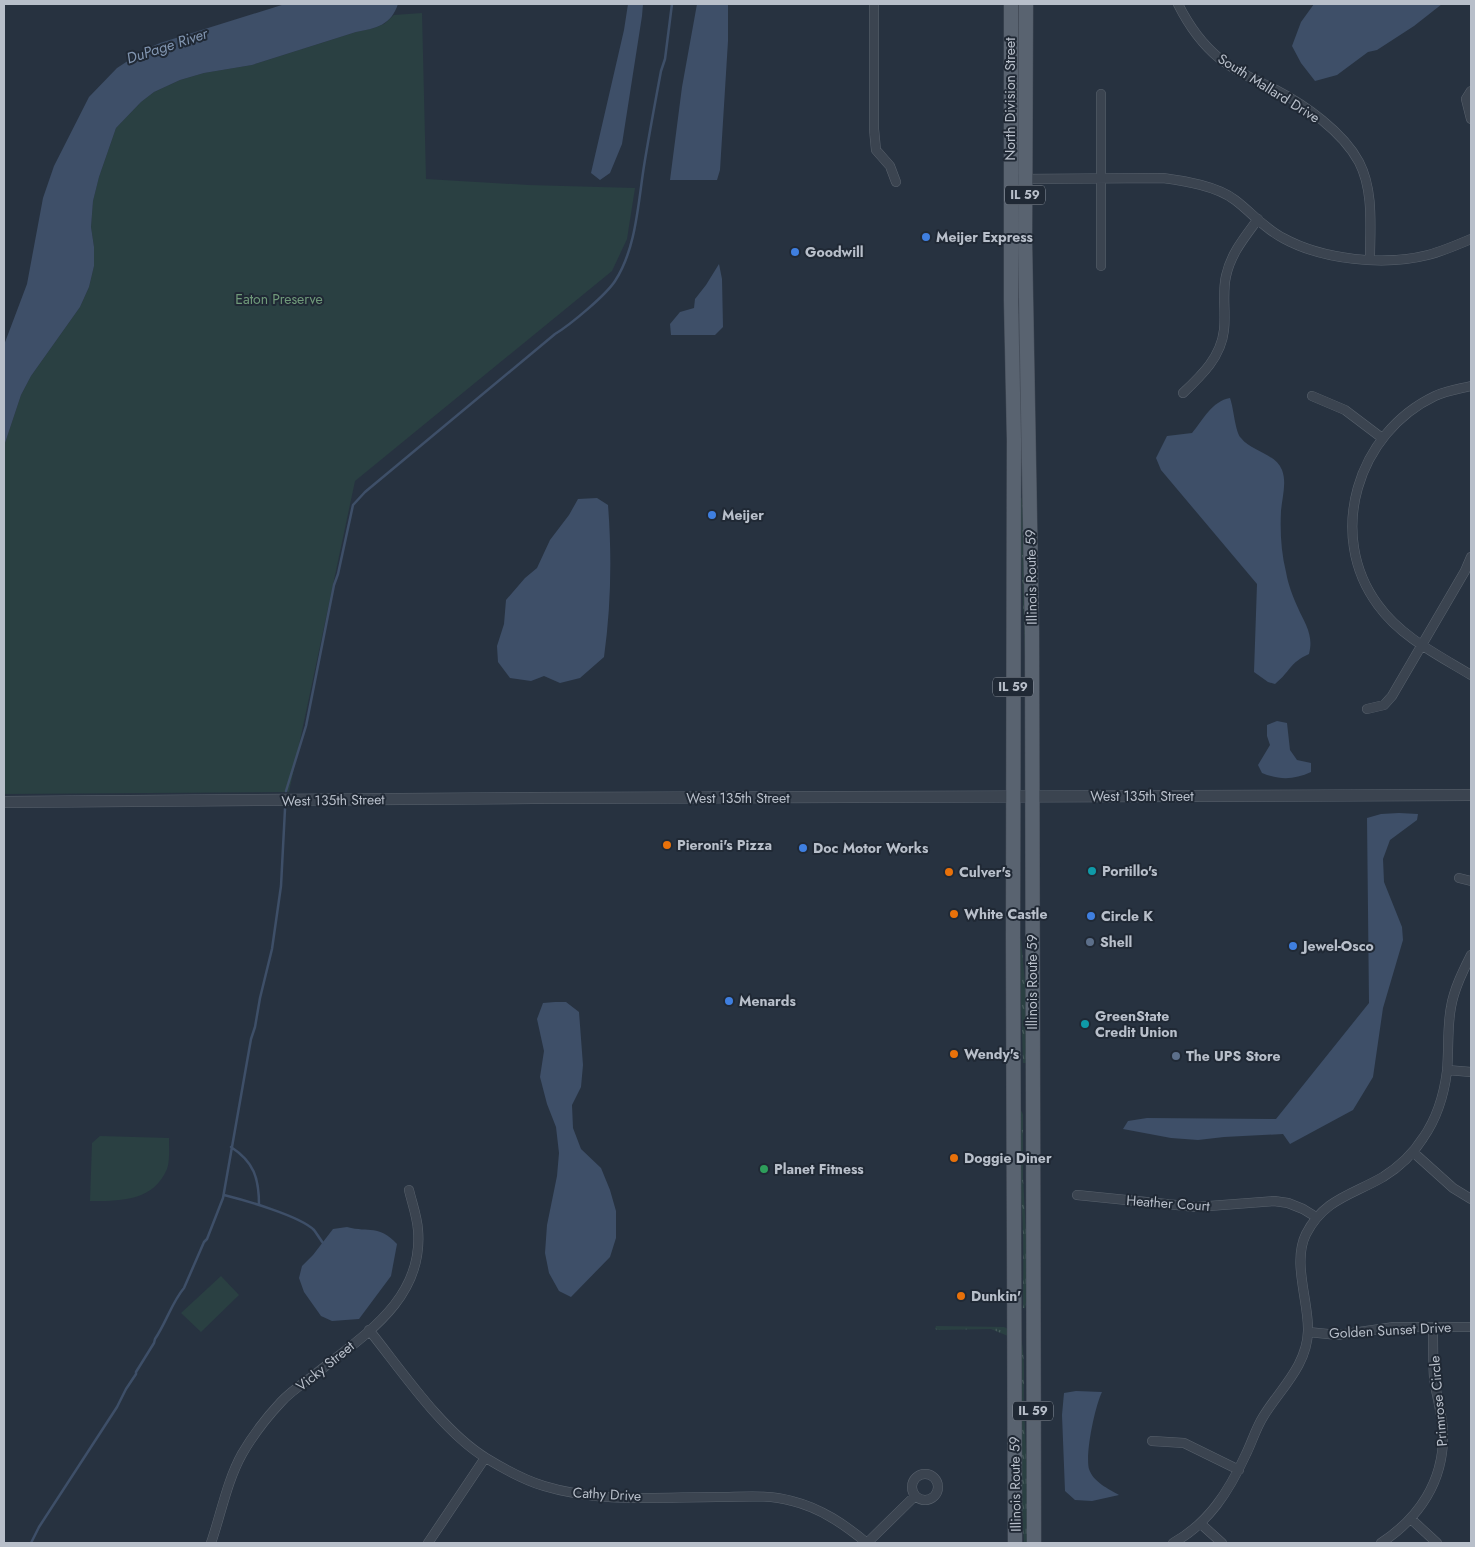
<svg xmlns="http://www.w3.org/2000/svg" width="1475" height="1547" viewBox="0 0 1475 1547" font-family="Jost,sans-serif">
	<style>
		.grass { fill: url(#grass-tufts) }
		.park { fill: #2a4042 }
		.water { fill: #3e4f68 }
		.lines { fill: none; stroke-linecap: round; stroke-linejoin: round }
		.stream { stroke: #3e4f68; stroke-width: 2.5 }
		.minor-casing { stroke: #59626d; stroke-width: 10 }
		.tertiary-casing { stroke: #59626d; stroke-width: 12 }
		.primary-casing { stroke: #454d59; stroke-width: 15 }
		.minor { stroke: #3b4450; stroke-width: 9 }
		.tertiary { stroke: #3b4450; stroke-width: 11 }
		.primary { stroke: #596370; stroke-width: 14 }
		.shop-dot { fill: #3f7fe0; stroke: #202935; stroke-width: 2 }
		.food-dot { fill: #e8710a; stroke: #202935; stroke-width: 2 }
		.culture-dot { fill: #0f9aa8; stroke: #202935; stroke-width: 2 }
		.service-dot { fill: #5c6f8a; stroke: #202935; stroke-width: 2 }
		.leisure-dot { fill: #2e9e5b; stroke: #202935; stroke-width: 2 }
		.labels { text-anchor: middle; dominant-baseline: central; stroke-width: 4; stroke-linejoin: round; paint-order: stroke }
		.shield { fill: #202935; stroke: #8a929d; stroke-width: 1 }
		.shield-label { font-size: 12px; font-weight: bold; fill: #b8bfca }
		.street-label { font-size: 14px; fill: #b8bfca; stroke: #202935 }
		.poi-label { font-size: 14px; font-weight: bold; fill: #b8bfca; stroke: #202935; text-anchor: start }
		.park-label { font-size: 14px; fill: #709a7a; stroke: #202935 }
		.water-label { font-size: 15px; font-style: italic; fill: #8195b0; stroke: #202935 }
	</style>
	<defs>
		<pattern id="grass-tufts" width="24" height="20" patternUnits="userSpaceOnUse" patternTransform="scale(1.25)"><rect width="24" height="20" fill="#2a4042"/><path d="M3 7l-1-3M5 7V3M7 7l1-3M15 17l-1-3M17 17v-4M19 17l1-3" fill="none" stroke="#475a5c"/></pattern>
	</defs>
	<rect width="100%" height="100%" fill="#273240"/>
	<path class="grass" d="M1019,495L1026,504L1025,656Z
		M1019,939H1021L1027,1003L1026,1063H1023Z
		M1021,1111L1022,1112L1023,1115V1178L1027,1251V1296L1025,1308H1023C1023,1276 1024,1244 1022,1211C1021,1188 1013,1131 1021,1111Z
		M936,1326L1004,1327L1008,1329V1336L991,1329L938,1330L935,1329Z
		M1021,1338C1026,1361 1023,1385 1024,1408C1026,1453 1029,1498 1029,1543H1024L1020,1483Z"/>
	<path class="park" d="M422,13L426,179L528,185L635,188L627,239L612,271L355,481L289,792L4,794V446L21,395L31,376L80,307L89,287L94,266V247L91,227L93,201L99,177L116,128L141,102L154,92L180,80L204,73L252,65L356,32L374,28L384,24L394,15Z
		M100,1136L169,1138C169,1147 170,1161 167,1169C153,1202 119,1201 90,1201L92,1143Z
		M221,1276L239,1295L201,1332L181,1313Z"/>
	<path class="water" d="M285,4H398C391,25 377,28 356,32L252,65L204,73L180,80L154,92L141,102L116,128L99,177L93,201L91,227L94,247V266L89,287L80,307L31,376L21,395L4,446V345L27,284L43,198L54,166L89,97L117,68L146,49L160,43Z
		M628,4H643L642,16L622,144L610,173L600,180L591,173L624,30Z
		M697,4H728V41L720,170L717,180H670L682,87Z
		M1314,4H1442L1414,26L1377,50L1368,52L1337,75L1315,81L1301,63L1292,46L1301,22Z
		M719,264L722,279L723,327L715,335H671L670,324L680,312L694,308L695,299L706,285Z
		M1230,398C1234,409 1235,432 1241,438C1252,452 1275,453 1282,470C1287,483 1282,498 1281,511C1280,531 1281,552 1286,572C1288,584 1293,597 1298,608C1305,624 1314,635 1309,654C1289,663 1291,671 1275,684L1268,682L1254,672L1257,584L1161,470L1156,458L1167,436L1192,433C1203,420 1212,401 1230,398Z
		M597,498L608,505C612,556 611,607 604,657L580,678L560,683L544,676L531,681L510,678L498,662L497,646L504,624L506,600L525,578L537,568L550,540L569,515L578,499Z
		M1277,721L1287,723L1290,750L1297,760L1311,763V772C1294,780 1279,780 1262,773L1258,765L1270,745L1267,736V725Z
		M1399,813L1418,814L1417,820L1390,840L1383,859L1384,882L1402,927L1403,940L1383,1008L1373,1077L1353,1110L1290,1144L1283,1134L1224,1137L1198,1140L1171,1138L1123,1129L1128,1121L1147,1118L1276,1119L1369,1003L1367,818L1381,814Z
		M555,1002H566L579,1012L583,1065L581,1087L572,1105L573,1128L581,1149L601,1168L610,1190L616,1211V1238L610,1257L571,1297L559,1291L549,1273L545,1253L547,1225L557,1176L559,1153L556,1127L547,1104L540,1077L544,1051L537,1019L543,1003Z
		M347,1227C370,1233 378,1224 397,1244L391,1276L359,1319L332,1321L321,1316L304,1292L299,1278L302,1266L313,1255L333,1229Z
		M1076,1391L1102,1392C1095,1406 1085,1454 1089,1469C1093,1482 1109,1489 1119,1495L1092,1501L1075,1500L1065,1491L1062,1415L1064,1393Z"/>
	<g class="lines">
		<path class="stream" d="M286,791L306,726L334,585L338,574L353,505L365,492L555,334C570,325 606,295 615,281C636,249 638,204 644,166C649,135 655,103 661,71L665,59L672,4
			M231,1147C254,1162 259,1178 259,1205
			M224,1195C244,1200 300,1216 314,1230C317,1234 320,1239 323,1243
			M31,1543L39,1527L117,1407L126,1389L136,1374V1372L154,1343L155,1339C166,1323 172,1302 184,1288L204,1242L207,1239L223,1198L251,1039L255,1027L260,998L272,949L281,886L285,809"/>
		<defs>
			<path id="minor" d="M874,4V129L876,150L890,166L896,182
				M1178,4C1188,24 1202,44 1219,58C1236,72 1256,80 1276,90C1305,105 1343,132 1359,162C1374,191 1370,227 1370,259
				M1471,91L1466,99L1471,119
				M1101,94V266
				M1010,179L1163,178C1185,181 1217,186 1235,200C1251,212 1265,229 1283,238C1323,260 1384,266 1428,255C1443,251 1457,245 1471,239
				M1471,386C1459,389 1446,391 1435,396C1357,433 1326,535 1378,605C1401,637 1438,655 1471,675
				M1183,393C1202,375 1221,357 1224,330C1226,312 1222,293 1226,276C1231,253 1245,237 1258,219
				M1312,396L1345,410L1382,438
				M1367,709L1384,705L1392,696L1465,571L1471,557
				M1459,878L1471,881
				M1447,1070L1471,1072
				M1413,1152L1453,1188L1471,1199
				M1077,1195L1196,1207L1274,1201L1288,1203L1303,1209L1316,1217
				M369,1330C402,1371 442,1431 486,1458C504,1469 524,1480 544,1486C599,1503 660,1497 717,1497C742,1497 768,1494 792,1501C821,1508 845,1525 867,1543
				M1308,1332L1338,1335L1394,1327H1471
				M1152,1441L1184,1443L1239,1470
				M912 1487a13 13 0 1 1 26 0a13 13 0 1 1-26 0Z
				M1411,1519L1437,1543
				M1201,1524L1222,1543
				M211,1543C221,1514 227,1481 242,1454C253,1435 266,1418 281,1402C290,1392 302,1384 313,1376C361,1337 424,1301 418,1230C417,1216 412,1203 409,1190
				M428,1543L485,1458
				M867,1543L915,1496
				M1173,1543C1209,1523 1229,1491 1246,1454C1252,1442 1256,1428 1263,1417C1280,1389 1307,1366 1308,1331C1309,1302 1292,1262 1306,1234C1324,1199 1352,1195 1383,1177C1399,1167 1413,1154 1423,1138C1437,1118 1444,1095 1447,1071C1449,1050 1447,1028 1451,1007C1454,989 1463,971 1471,955
				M1381,1543C1419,1518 1444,1481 1443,1434C1443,1415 1436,1396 1434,1377C1433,1361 1433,1344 1433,1327"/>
			<path id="tertiary" d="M4,802L533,798L1471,795"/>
			<path id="primary" d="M1011,4V301L1014,439L1013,938L1015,1543
				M1026,4L1025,241L1032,632L1034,1543"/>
		</defs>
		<use href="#minor" class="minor-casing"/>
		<use href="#tertiary" class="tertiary-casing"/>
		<use href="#primary" class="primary-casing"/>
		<use href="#minor" class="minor"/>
		<use href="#tertiary" class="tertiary"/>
		<use href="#primary" class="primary"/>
	</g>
	<g class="shop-dot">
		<circle cx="926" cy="237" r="5"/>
		<circle cx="795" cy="252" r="5"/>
		<circle cx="712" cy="515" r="5"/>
		<circle cx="803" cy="848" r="5"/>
		<circle cx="1091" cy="916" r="5"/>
		<circle cx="1293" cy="946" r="5"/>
		<circle cx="729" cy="1001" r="5"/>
	</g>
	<g class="food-dot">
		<circle cx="667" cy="845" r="5"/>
		<circle cx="949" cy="872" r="5"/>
		<circle cx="954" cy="914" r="5"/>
		<circle cx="954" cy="1054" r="5"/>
		<circle cx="954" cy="1158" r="5"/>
		<circle cx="961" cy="1296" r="5"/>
	</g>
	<g class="culture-dot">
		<circle cx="1092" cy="871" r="5"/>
		<circle cx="1085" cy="1024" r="5"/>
	</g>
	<g class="service-dot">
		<circle cx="1090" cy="942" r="5"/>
		<circle cx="1176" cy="1056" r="5"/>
	</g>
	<circle class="leisure-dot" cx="764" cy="1169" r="5"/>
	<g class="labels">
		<g class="shield">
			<rect x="1005" y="185.5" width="40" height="19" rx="4"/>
			<rect x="993" y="677.5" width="40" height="19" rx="4"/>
			<rect x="1013" y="1401.5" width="40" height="19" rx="4"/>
		</g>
		<g class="shield-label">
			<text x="1025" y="195">IL 59</text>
			<text x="1013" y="687">IL 59</text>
			<text x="1033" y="1411">IL 59</text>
		</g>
		<g class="street-label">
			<text transform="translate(1269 88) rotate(32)">South Mallard Drive</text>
			<text transform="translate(1010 99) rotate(-90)">North Division Street</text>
			<text transform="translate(1031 577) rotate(-91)">Illinois Route 59</text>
			<text x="1142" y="796">West 135th Street</text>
			<text x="738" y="798">West 135th Street</text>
			<text transform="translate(333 800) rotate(-1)">West 135th Street</text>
			<text transform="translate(1032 982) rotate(-90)">Illinois Route 59</text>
			<text transform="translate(1168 1203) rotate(4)">Heather Court</text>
			<text transform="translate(1390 1330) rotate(-3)">Golden Sunset Drive</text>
			<text transform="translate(325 1366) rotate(-39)">Vicky Street</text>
			<text transform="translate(1438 1401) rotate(-95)">Primrose Circle</text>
			<text transform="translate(1015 1484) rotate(-91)">Illinois Route 59</text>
			<text transform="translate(607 1494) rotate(3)">Cathy Drive</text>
		</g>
		<g class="poi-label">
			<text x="936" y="237">Meijer Express</text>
			<text x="805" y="252">Goodwill</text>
			<text x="722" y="515">Meijer</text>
			<text x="677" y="845">Pieroni's Pizza</text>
			<text x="813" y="848">Doc Motor Works</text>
			<text x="1102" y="871">Portillo's</text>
			<text x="959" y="872">Culver's</text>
			<text x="964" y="914">White Castle</text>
			<text x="1101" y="916">Circle K</text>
			<text x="1100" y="942">Shell</text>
			<text x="1303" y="946">Jewel-Osco</text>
			<text x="739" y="1001">Menards</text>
			<text x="1095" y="1016">GreenState<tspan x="1095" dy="16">Credit Union</tspan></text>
			<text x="964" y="1054">Wendy's</text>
			<text x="1186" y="1056">The UPS Store</text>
			<text x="964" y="1158">Doggie Diner</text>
			<text x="774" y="1169">Planet Fitness</text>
			<text x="971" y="1296">Dunkin'</text>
		</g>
		<g class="park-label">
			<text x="279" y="299">Eaton Preserve</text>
		</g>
		<g class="water-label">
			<text transform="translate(167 46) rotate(-18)">DuPage River</text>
		</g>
	</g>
	<rect width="1475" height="1547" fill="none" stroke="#b8bfca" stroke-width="10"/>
</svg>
